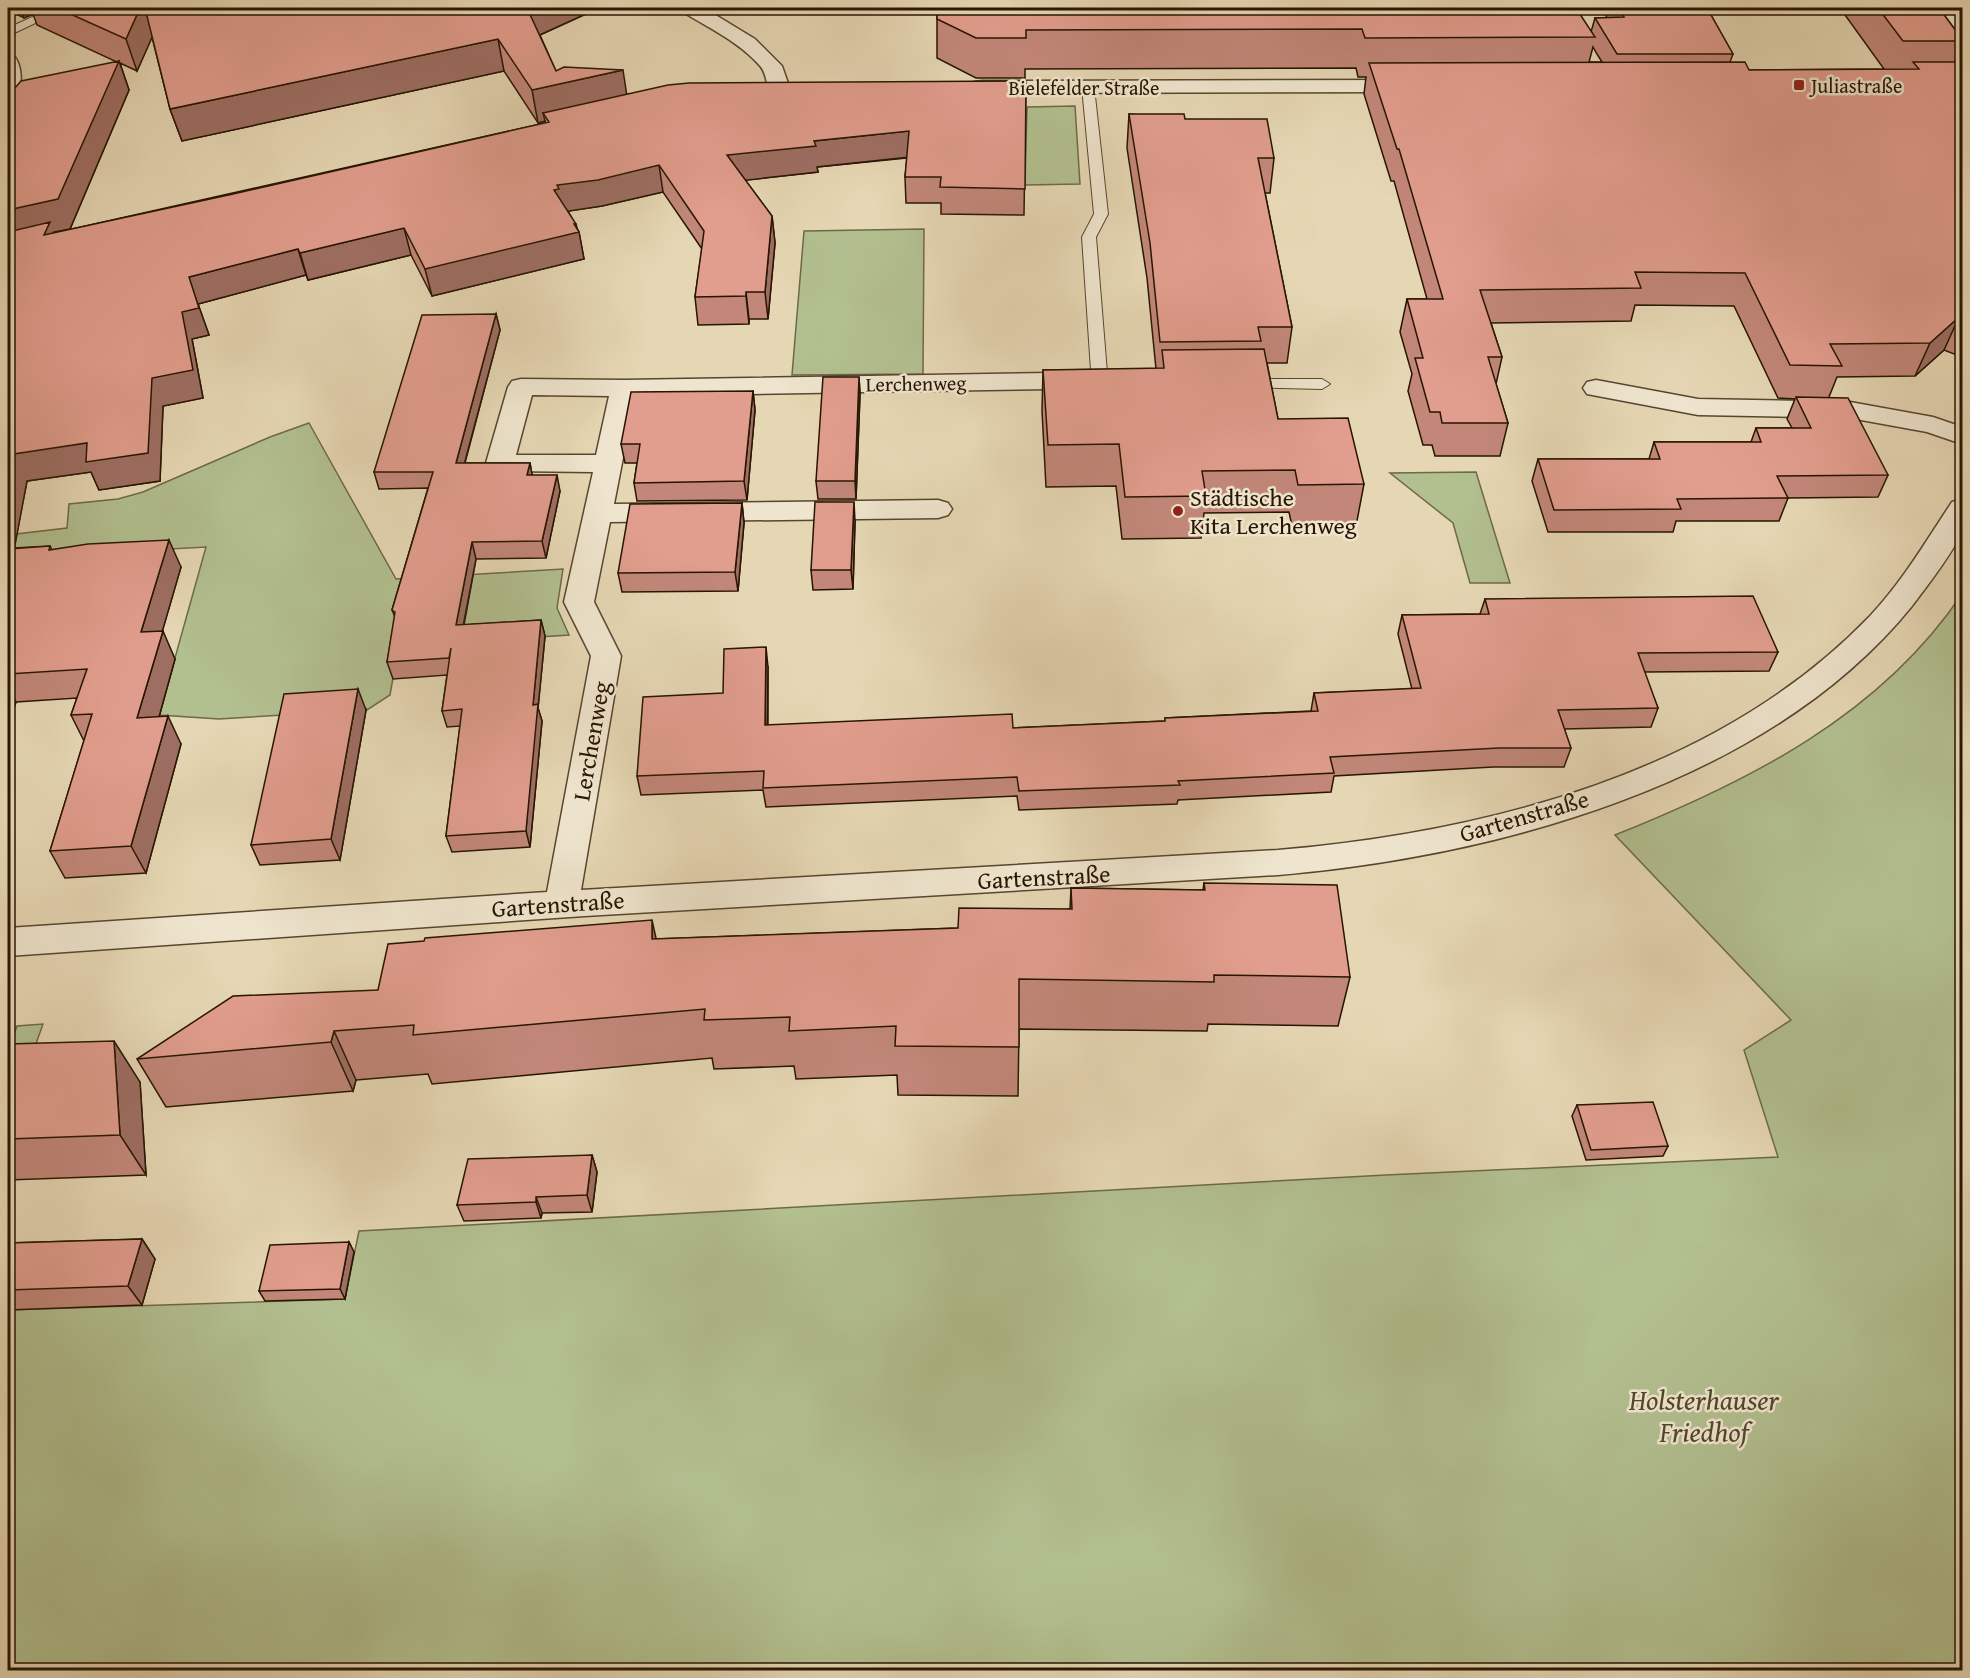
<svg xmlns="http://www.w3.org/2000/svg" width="1970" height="1678" viewBox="0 0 1970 1678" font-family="'Gentium Book Plus',serif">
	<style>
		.green { fill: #b2bf8f; stroke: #6c6a48; stroke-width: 1.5 }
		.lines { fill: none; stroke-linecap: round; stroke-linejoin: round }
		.lane-casing { stroke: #57462e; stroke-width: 2 }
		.street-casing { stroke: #57462e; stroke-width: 3 }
		.lane { fill: #efe5ce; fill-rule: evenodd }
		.street { fill: #efe5ce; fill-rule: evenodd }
		.wall { fill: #c28779; stroke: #271502; stroke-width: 1.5; fill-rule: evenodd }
		.shaded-wall { fill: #9e6e63; stroke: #271502; stroke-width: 1.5 }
		.building { fill: #e19d8d; stroke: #271502; stroke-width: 1.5 }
		.poi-dot { fill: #8f2418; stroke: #efe5ce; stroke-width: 2 }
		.labels { text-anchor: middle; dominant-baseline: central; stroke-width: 5; stroke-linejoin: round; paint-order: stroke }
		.far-poi-label { font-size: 20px; fill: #271502; stroke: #efe5ce; text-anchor: start }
		.far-street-label { font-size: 20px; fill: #271502; stroke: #efe5ce }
		.poi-label { font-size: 24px; fill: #271502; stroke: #efe5ce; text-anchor: start }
		.street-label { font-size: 24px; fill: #271502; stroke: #efe5ce }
		.near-park-label { font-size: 28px; font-style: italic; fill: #51482c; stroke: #efe5ce }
	</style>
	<rect width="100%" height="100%" fill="#e6d7b4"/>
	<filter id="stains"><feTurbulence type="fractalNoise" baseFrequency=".00333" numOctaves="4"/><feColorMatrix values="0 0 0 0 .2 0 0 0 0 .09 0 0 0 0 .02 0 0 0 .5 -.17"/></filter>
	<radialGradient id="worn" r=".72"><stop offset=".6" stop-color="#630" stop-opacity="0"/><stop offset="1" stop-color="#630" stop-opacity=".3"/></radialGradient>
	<path class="green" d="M1075,106L1080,184L1025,185L1027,107Z
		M924,229L923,374L792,375L804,231Z
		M309,423L396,579L563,569L557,608L569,635L461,642L393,678L390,695L367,710L219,719L159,715L206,547L8,558V535L67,528L69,504L118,499L143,492L270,437Z
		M1476,472L1510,583H1470L1453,523L1390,473Z
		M1962,594V1670H8V1310L345,1299L359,1231L1386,1175L1778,1157L1744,1050L1791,1020L1615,835C1748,782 1880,716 1962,594Z
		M43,1024L8,1122V1052L17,1026Z"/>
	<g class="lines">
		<defs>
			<path id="lane" d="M52,8H67L8,36V28Z
				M1088,83L1094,87L1108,214L1096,237L1108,385L1100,390L1092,385L1082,237L1094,214L1082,87Z
				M1247,379H1322L1330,384L1322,389L1242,387L1239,384L1242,381Z"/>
			<path id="street" d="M680,8H704L755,39L782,66L790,89L787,94L779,95L771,94C766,85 767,75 761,67C741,43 709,28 683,12Z
				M1936,8H1956L1962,16V36L1955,34Z
				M8,55L15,57C22,67 23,86 16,96L8,97Z
				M1410,80L1418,81L1421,86L1418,91L1410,92L982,93L974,92L971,87L974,82L982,81Z
				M1052,373L1061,375L1065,381L1061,387L1052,389L635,396L614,504L938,500L948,503L952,509L948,515L938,518L610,522L594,602L621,656L581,890L1278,850C1488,832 1719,773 1870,616C1903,581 1926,541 1952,502L1962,499C1963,507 1965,522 1962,530C1957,548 1924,590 1912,606C1768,784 1497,856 1278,875L585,916L8,956V928L547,892L591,656L564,602L593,472L500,471L490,469L486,463L508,387L512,381L521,379L624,380ZM532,395L609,396L596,455H516Z
				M1596,380L1698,399L1850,402L1933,417L1962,427V444L1927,432L1850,418L1698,415L1587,394L1583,388L1587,382Z"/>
		</defs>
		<use href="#lane" class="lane-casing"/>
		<use href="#street" class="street-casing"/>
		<use href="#lane" class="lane"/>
		<use href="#street" class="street"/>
	</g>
	<path class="wall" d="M8,8H599L540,35L556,71L626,94L1026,81L1024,215L941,214V203H906L905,177L907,158L817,167L818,172L745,180L772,216L775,243L768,319H749V324L698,325L695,297L702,249L663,192L602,206L568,211L579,232L584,259L432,296L411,255L308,280L306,275L198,304L209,335L192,339L203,398L163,406L160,481L99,490L91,472L27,481L14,548L50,546L52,550L181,567L162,631L175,659L159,717L181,744L146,873L65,878L50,851L84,741L71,715L77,698L16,702L8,725V243H11L10,231L117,62L37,25L33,14L24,18L8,10ZM152,37L170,109L182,141L504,71L538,123L545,121V123L54,233V232L70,229L129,90L120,63L137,71Z
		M937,8L1591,32L1595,18H1607L1603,8H1707L1733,54L1730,62L1749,70L1884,69L1840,8H1939L1962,39V43L1955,62H1962V357L1944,350L1915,376L1837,377L1829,397L1888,475L1878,497L1788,498L1779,521H1676L1673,532H1548L1532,481L1538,459H1649L1654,442H1751L1756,428H1792L1787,419L1795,399L1778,398L1734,306L1635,305L1631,321L1491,323L1502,357L1496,384L1508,423L1500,456H1435L1432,445H1423L1408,391L1412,374L1400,332L1407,299H1427L1394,181H1391L1364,94L1366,77H1358L1356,68L1025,69V78H976L937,58ZM1593,47L1597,54L1602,62H1589Z
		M1129,114L1185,119L1274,158L1270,193H1265L1292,327L1287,363H1267L1278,419L1364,484L1356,526H1292L1289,512L1204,513L1201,538L1122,539L1116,486L1046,487L1042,411L1043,370L1156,369L1147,278L1127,148Z
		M496,314L500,330L465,463H530L532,475L560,491L546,558L476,559L464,625L541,620L545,636L538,708L542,721L530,847L452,852L446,836L460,726L447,727L442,711L447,675L393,679L387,662L395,617L392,610L428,488L379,489L374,472Z
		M859,377L860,394L856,499H818L816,481Z
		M753,391L755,410L747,500L637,501L634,483L637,463H625L621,444Z
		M742,503L744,523L738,591L622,592L618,573Z
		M855,521L853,589L813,590L811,570Z
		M1485,599L1778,652L1769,671L1644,672L1658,708L1651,727L1564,729L1571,748L1564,767H1493L1334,776L1331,792L1178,800L1177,804L1019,810L1017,796L766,807L763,790L641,795L637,776L723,693L768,667V725L1013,728L1165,721V718L1311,711L1314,693L1412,689L1398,634L1402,615L1480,614Z
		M366,710L340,860L260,865L251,845Z
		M1204,883L1350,977L1338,1026L1208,1024L1207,1031L1019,1029L1018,1096L898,1095L897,1075L796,1079L794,1066L714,1069L712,1058L432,1084L428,1074L356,1080L353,1091L166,1107L137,1059L378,990L656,939L958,928L1070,909L1071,888L1203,890Z
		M8,1044L140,1082L146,1175L8,1180Z
		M1577,1105L1668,1146L1663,1156L1586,1160L1572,1116Z
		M592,1155L597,1172L592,1212L542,1213L541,1218L464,1221L457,1205Z
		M142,1239L155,1259L142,1305L8,1310V1243Z
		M349,1242L354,1252L345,1299L265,1301L259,1291Z"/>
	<path class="shaded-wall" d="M20,8H31L33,14L24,18Z
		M140,8H145L154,33L137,71L126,39Z
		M527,8H599L533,38Z
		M498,39L504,71L182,141L170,109Z
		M119,61L129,90L70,229L54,232L61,249L15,241L8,225V210Z
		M623,70L628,103L543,113L545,121L538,123L532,90Z
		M909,131L910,157L817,167L818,172L730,182L727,155L814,141Z
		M659,165L663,192L602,206L563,212L554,190L557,185Z
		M772,216L775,243L768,319L765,292Z
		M576,224L578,232H579L584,259L432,296L425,269Z
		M404,228L411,255L308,280L300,253Z
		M298,249L306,275L198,304L209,335L192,339L203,398L163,406L160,481L99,490L91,472L27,481L9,577L8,575V485L14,454L152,378L182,312L189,277Z
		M746,292L749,319V324L746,296Z
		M496,314L500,330L460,480L456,463Z
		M1959,317L1944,350L1915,376L1930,343Z
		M859,377L860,394L856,499L855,481Z
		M753,391L755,410L747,500L744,481Z
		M530,463L533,480L527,475Z
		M557,475L560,491L546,558L542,541Z
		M854,502L855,521L853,589L851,570Z
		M742,503L744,523L738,591L735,572Z
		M169,540L181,567L154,660L141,632Z
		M472,542L476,559L460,642L456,625Z
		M541,620L545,636L538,708L542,721L530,847L526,831L533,705Z
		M163,631L175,659L151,746L137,718Z
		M766,647L768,667L767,744L765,725Z
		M8,687L16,702L8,725Z
		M358,689L366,710L340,860L331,839Z
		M168,716L181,744L146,873L131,846Z
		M652,920L663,970L652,939Z
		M334,1031L356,1080L353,1091L331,1042Z
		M114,1041L140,1082L146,1175L120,1135Z
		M592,1155L597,1172L592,1212L587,1195Z
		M536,1197L542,1213L541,1218L536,1202Z
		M142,1239L155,1259L142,1305L128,1286Z
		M349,1242L354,1252L345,1299L340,1289Z"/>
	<path class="building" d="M57,8H140L126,39Z
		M145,8H527L556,71L564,67L623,70L532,90L498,39L170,109Z
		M937,8H1576L1595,37L1365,38L1362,29L1026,30V38H976L937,19Z
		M1619,8H1707L1733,54H1617L1595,18L1624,17Z
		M1878,8H1939L1962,39V41H1903Z
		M119,61L58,199L8,210V96L21,81Z
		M1745,62L1749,70L1919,69L1913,62H1962V318L1959,317L1930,343L1830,344L1842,366L1790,365L1745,273L1635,272L1641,288L1480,290L1502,357H1488L1508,423H1442L1440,412H1430L1415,358H1423L1407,299H1443L1399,149H1397L1369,63Z
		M1026,81L1025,189L940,187L941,177H905L909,131L814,141L816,146L727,155L772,216L765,292H746V296L695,297L704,231L659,165L598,180L557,185L559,189L554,190L576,224H574L579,232L425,269L404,228L300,253L298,249L189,277L199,308L182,312L193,370L152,378L148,453L86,462L87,443L14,454L8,485V243H11L8,232L50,222L44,235L233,194L549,122L543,113L668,85L689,83Z
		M1129,114H1184L1185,119H1267L1274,158H1258L1292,327H1258L1261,341L1160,342L1150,243Z
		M496,314L456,463H530L527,475H557L542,541L472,542L456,625L541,620L533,705L538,704L526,831L446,836L462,709L442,711L451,648L449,658L387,662L395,612L392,610L433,472H374L422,315Z
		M1264,349L1278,419L1348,418L1364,484L1298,485L1295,470L1202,471L1206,496L1125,497L1119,444L1048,445L1043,370L1164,368L1162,350Z
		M823,377H859L855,481H816Z
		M753,391L744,481L634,483L640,444H621L631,392Z
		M1796,397L1848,398L1888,475L1777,476L1788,498L1677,499L1681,509L1554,510L1538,459H1660L1654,442H1761L1756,428H1811Z
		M815,502H854L851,570H811Z
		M742,503L735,572L618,573L630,504Z
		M169,540L141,632L163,631L137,718L168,716L131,846L50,851L92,714L71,715L87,669L8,674V549L50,546L49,550L88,544Z
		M1753,596L1778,652L1638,653L1658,708L1558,710L1571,748H1499L1330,757L1334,773L1178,781L1180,785L1019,791L1017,777L763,788L764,771L637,776L643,697L723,693L724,649L766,647L765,725L1012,714L1013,728L1165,721V718L1318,711L1314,693L1421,688L1402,615L1489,614L1485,599Z
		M358,689L331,839L251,845L284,694Z
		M1204,883L1337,885L1350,977L1214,975V982L1019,979V1047L895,1046L896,1026L789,1031L790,1017L704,1020L705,1009L413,1035L414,1025L334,1031L331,1042L137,1059L233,996L378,990L388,944L424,941L425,938L652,920V939L958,928L959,908L1072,909L1071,888L1205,890Z
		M114,1041L120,1135L8,1139V1044Z
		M1653,1102L1668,1146L1591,1150L1577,1105Z
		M592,1155L587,1195L536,1197V1202L457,1205L468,1159Z
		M142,1239L128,1286L8,1290V1243Z
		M349,1242L340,1289L259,1291L270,1245Z"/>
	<g class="poi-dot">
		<rect x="1793" y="79" width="12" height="12" rx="3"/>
		<circle cx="1178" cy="511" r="6"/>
	</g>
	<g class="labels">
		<g class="far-poi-label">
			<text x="1811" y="85">Juliastraße</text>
		</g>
		<g class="far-street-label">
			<text x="1084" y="87">Bielefelder Straße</text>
			<text transform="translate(916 383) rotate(-1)">Lerchenweg</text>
		</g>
		<g class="poi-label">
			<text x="1190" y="497">Städtische<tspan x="1190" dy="28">Kita Lerchenweg</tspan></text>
		</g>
		<g class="street-label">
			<text transform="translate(591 741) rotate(-80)">Lerchenweg</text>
			<text transform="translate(1524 816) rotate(-16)">Gartenstraße</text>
			<text transform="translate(1044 877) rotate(-3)">Gartenstraße</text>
			<text transform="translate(558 904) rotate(-4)">Gartenstraße</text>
		</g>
		<g class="near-park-label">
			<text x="1704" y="1399">Holsterhauser<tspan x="1704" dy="32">Friedhof</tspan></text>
		</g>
	</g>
	<rect width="1970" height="1678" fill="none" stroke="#e6d7b4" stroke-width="30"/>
	<rect x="9" y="9" width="1952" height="1660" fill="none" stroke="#271502" stroke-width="3"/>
	<rect x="15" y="15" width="1940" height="1648" fill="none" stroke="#271502" stroke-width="1.5"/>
	<rect width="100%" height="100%" filter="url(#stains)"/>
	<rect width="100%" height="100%" fill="url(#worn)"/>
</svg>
